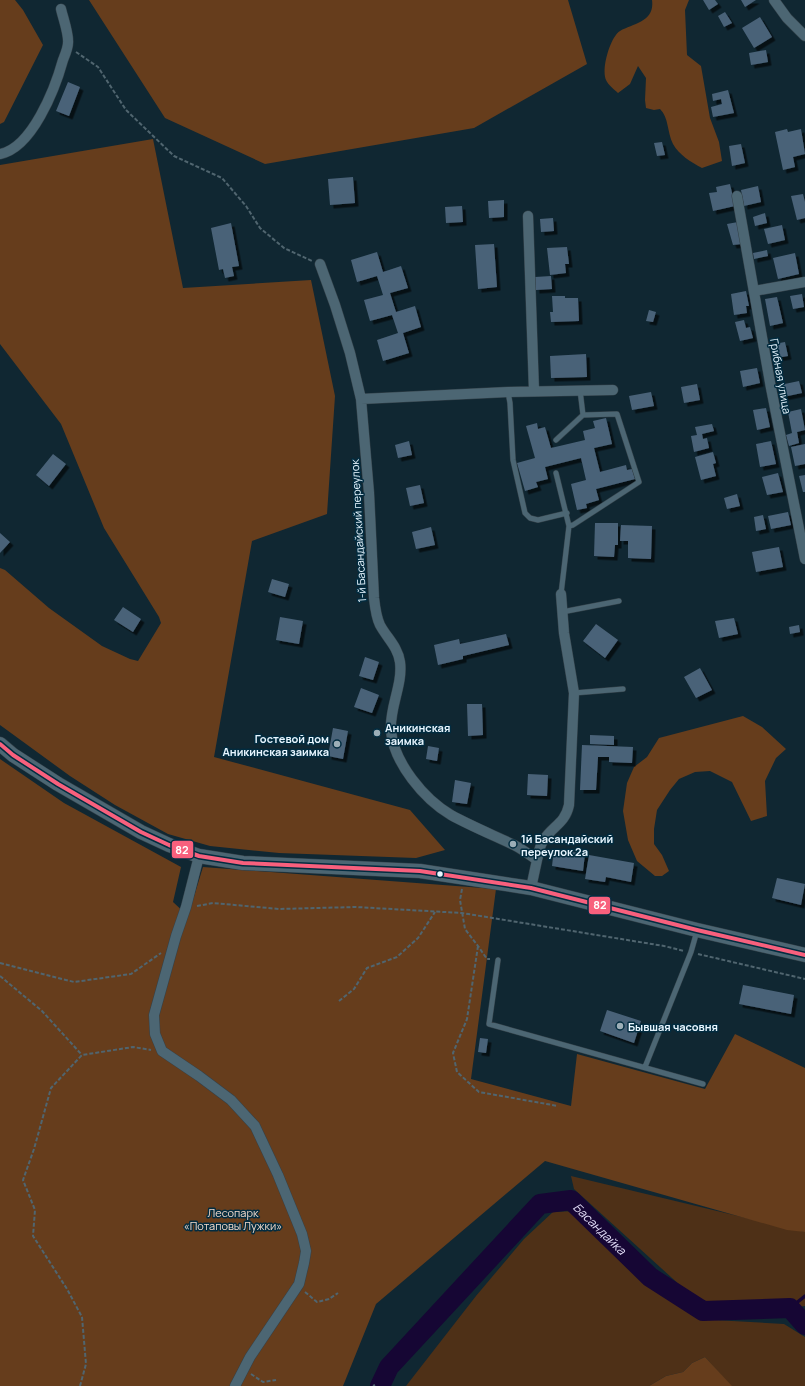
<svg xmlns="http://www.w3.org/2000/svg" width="805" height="1386" viewBox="0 0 805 1386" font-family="Manrope,sans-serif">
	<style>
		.green { fill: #4e3017 }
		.forest { fill: #663d1c }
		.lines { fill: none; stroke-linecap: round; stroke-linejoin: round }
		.stream { stroke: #160634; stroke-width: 3.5 }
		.river { stroke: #160634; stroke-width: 20 }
		.building { fill: #4a6278; filter: url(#shadow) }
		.lane-casing { stroke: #34424a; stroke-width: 6 }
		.street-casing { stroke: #34424a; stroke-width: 11 }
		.secondary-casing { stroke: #34424a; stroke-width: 15 }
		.path { stroke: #50656f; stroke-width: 2; stroke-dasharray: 4 2; stroke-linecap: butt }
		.lane { stroke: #4c6673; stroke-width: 5 }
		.street { stroke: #4c6673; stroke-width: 10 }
		.secondary { stroke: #4c6673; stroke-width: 14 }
		.bus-1-casing { stroke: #022c40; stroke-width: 7 }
		.bus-1 { stroke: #f8607d; stroke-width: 4 }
		.poi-dot { fill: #9caeb7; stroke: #022c40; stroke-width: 1.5 }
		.bus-dot { fill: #e8f6ff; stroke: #022c40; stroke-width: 1.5 }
		.labels { text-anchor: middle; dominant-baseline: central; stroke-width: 3; stroke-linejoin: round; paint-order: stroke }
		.street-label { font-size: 11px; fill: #e8f6ff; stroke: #022c40 }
		.poi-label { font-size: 11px; font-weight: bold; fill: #e8f6ff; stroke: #022c40; text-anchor: start }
		.park-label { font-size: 11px; fill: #f5dbcb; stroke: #022c40 }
		.water-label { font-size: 12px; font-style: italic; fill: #e3def8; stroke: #022c40 }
		.line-badge { stroke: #022c40; stroke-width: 1.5 }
		.badge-label { font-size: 11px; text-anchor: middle; font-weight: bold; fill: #fff }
	</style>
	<defs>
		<filter id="shadow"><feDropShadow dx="3.5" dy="3.5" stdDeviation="0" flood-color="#0009"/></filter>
	</defs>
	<rect width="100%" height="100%" fill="#102732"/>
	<path class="green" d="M571,1176L805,1232V1306L790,1308L704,1307L574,1189Z
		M576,1211L640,1280L687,1309L714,1320L784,1324L805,1337V1386H731L705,1357L692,1363L683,1372L666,1376L649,1386H406L476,1296L524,1239L553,1212Z"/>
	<path class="forest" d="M0,0H15L23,10L43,45L4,122L0,124Z
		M89,0H568L587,64L474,128L265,164L165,118Z
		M652,0H689L685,10L687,55L701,66L710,118L719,142L722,161L702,168C691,162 679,155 673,144C667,132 669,118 660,109L654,110L646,108L645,100L646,78L638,66L630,84L618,93C615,90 608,85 606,80C601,70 610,37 620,31C634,23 655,22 652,0Z
		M153,139L183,288L311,280L335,396L327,514L252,541L214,757L410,810L445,850L416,858L279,853L210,846L168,834L115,805L70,776L0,725V568L5,570L49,608L102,646L130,659L138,661L161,623L159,617L104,528L61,424L0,344V165Z
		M743,716L762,727L786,749L776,758L765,781L767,816L751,821L732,782L710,771L695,772L679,779L670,790L657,810L654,829V844L662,855L669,871L662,876H655L637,861L628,840L623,811L627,783L634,767L647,757L659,738Z
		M0,759L64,803L181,867L173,902L188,916L203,867L496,889L471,1079L571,1106L577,1054L705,1089L735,1034L805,1068V1232L787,1230L545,1161L376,1304L343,1386H0Z
		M705,1357L732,1386H649L666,1376L683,1372L692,1363Z"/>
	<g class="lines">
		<path class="stream" d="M790,1308L805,1296"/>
		<path class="river" id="s1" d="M380,1386L389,1367L540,1204L571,1200L650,1277L703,1311L790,1308L805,1325"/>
	</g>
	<path class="building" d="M703,0H715L718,4L709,10Z
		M741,0H756L745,7Z
		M725,12L732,23L724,27L718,16Z
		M760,17L772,37L754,48L742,28Z
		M766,50L768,62L751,65L749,53Z
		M68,82L80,87L69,116L56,111Z
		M728,90L734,113L713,117L711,107L722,104L721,99L713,101L712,94Z
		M787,129L788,132L801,129L805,154L793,157L795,167L783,170L775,132Z
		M662,142L665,155L657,156L654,143Z
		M741,144L745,163L732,166L729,146Z
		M353,177L355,203L330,205L328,179Z
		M730,184L735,206L713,211L709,193L717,192L716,187Z
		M758,186L761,202L744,206L741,190Z
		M803,194L805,202V218L797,220L791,196Z
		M504,200V217L489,218L488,201Z
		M462,206L463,222L446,223L445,207Z
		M765,213L767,223L755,226L753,217Z
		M553,218L554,231L541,232L540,219Z
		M738,222L742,244L733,245L727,224Z
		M231,223L239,266L232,267L234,276L225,278L223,269L219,270L211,228Z
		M782,225L785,240L768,244L764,229Z
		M494,244L497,287L478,289L475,245Z
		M567,247L569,264H565L566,273L550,275L547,248Z
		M767,250L768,256L754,259L753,253Z
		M377,252L383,272L401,266L408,288L390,293L396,312L415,306L421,327L403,333L409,353L383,361L377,340L398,333L392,315L370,321L364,300L383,295L377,276L357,282L351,260Z
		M795,253L799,274L778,279L773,258Z
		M551,276L552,289L536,290L535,277Z
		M746,291L749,306H746L747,313L734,315L731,294Z
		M802,294L804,307L793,309L790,296Z
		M552,296H565V298H578L579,321L551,322L550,312H553Z
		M777,297L783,323L770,326L765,299Z
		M649,310L656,312L653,322L646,321Z
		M744,320L746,328L750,327L753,338L740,341L735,322Z
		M785,342L788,356L776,358L774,344Z
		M586,354L587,377L551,378L550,356Z
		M757,368L760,383L743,387L740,371Z
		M799,381L802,393L783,397L780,385Z
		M697,384L700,400L684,403L681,387Z
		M651,392L654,406L632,410L629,396Z
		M766,408L770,427L757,430L753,410Z
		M801,409L805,430L797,432L799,443L789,446L786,435L792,433L788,412Z
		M606,418L612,444L594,448L600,472L626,465L627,470L632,469L635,479L596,489L599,500L586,504L587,508L577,510L571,484L586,480L581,458L545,467L548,479L536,482L538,487L525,491L517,463L535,458L526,426L537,423L538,429L545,427L551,448L585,440L583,431L595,428L593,421Z
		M712,424L714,431L702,434L703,439L707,438L709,448L694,452L691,436L697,435L695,427Z
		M409,441L412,455L398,458L395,445Z
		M771,441L776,464L760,467L756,444Z
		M805,444V464L795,466L791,447Z
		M713,452L716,463L713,464L716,476L701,480L695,457Z
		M53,454L66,464L49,486L36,475Z
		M778,473L783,492L767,495L762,477Z
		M805,475V492H803L799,476Z
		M420,485L424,503L410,506L406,488Z
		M737,494L740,506L727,509L724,498Z
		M788,512L791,525L771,529L768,516Z
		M763,515L766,529L756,531L754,517Z
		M595,523H618V545H615L614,557L594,556Z
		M621,525L652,526L651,559L628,558V541H620Z
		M431,527L435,545L416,549L412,532Z
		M0,533L10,542L0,553Z
		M779,547L783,567L756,572L752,552Z
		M272,579L289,584L285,597L268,592Z
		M123,607L141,619L133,632L114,620Z
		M280,617L303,621L299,644L276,640Z
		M734,618L738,634L719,638L715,621Z
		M596,624L618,640L605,658L583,641Z
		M799,625L800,632L790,634L789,627Z
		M506,634L509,645L463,656V659L438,665L434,645L459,639L460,644Z
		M365,657L379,662L373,680L359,676Z
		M700,668L712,690L696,698L684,677Z
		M361,688L379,695L372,713L354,707Z
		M467,704H482L483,735L468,736Z
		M333,728L348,731L343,759L328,756Z
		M590,735L614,736V745L590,744Z
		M582,745L633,747L632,763L609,762V757H598L596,790H580Z
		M428,746L439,748L437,761L426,759Z
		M528,774L548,775L547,796L527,795Z
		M455,780L471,783L467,804L452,802Z
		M554,849L585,854L583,871L552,866Z
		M589,855L634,863L631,882L606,877L605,882L585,879Z
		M777,878L805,884L801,905L772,898Z
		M743,985L794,995L791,1014L739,1004Z
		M607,1010L641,1021L634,1043L600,1031Z
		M480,1038L488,1039L486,1053L478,1052Z"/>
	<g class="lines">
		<defs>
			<path id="lane" d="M580,390L583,415
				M508,392L510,403L513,460L525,513L530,518L538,520L567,513
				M556,440L583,415L617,414L639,482L573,525L569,526
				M556,473L569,526L561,594
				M562,612L619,601
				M574,693L623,689
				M498,960L489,1024L703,1084
				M645,1067L691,952L697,931"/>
			<path id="street" d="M774,0L787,18L805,36
				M0,154C32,148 55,89 63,60C65,55 68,48 68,43C69,34 63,18 61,9
				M737,196L771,388L805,559
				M528,216L534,391
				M320,264L335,305L350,353L361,399L369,493L374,598C375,607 376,617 380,625C387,638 398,647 400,662C403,685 389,708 391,731C394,763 424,799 451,815C471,826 493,835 514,845C522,849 530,855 537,860L531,888
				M754,291L805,282
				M361,399L508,392L613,390
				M199,856L186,907L176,936L154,1015L155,1034L162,1051L199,1076L231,1100L255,1126L278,1175L302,1234L306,1251L304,1263L299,1284L250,1357L235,1386
				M537,860C539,853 539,847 543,841C552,826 565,824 569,805L574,693L564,633L561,594"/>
			<path id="secondary" d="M0,744L13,755L58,784L141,832L169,845L199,856L243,863L420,871L531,888L697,930L805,955"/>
		</defs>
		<use href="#lane" class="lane-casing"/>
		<use href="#street" class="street-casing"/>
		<use href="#secondary" class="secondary-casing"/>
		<path class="path" d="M76,52L98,67L126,110L174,156L222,178L246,206L260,228L284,248L312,261
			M462,889L460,900L465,929L478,946L487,959H490
			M197,906L213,903L279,909L356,907L462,913L664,946L684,951
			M478,946L467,1019L453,1053L457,1072L479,1092L558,1106
			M698,954L805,979
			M0,963L74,982L131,974L161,953
			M0,976L42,1011L82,1055
			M339,1001L354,989L367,968L397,957L418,938L435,912
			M305,1292L317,1302L329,1299L338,1293
			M251,1374L263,1382L276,1380
			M80,1386L86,1364L82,1317L67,1289L33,1236L35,1210L23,1180L34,1149L51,1088L82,1055L133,1047L151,1050
			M373,1386L375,1385"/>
		<use href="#lane" class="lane"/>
		<use href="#street" class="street"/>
		<use href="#secondary" class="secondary"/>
		<defs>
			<path id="bus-1" d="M0,744L13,755L58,784L141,832L169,845L199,856L243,863L420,871L531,888L697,930L805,955"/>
		</defs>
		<use href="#bus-1" class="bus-1-casing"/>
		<use href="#bus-1" class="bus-1"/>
	</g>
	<g class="poi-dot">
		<circle cx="377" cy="733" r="4"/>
		<circle cx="337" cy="744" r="4"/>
		<circle cx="513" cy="844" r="4"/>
		<circle cx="620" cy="1026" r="4"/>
	</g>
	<circle class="bus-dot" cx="440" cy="874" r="3.5"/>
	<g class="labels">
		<g class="street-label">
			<text transform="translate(781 376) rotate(80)">Грибная улица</text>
			<text transform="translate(358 531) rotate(-93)">1-й Басандайский переулок</text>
		</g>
		<g class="poi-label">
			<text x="385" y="727">Аникинская<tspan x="385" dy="13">заимка</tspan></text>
			<text x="329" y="738" text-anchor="end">Гостевой дом<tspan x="329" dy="13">Аникинская заимка</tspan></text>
			<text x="521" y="838">1й Басандайский<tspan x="521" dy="13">переулок 2а</tspan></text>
			<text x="628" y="1026">Бывшая часовня</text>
		</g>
		<g class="park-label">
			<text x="233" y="1212">Лесопарк<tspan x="233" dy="13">«Потаповы Лужки»</tspan></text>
		</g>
		<g class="water-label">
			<text stroke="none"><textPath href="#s1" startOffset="315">Басандайка</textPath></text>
		</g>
	</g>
	<g class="line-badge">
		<rect x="171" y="840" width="23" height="19" rx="4" fill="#f8607d"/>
		<rect x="588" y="896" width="23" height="19" rx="4" fill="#f8607d"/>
	</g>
	<g class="badge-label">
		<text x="182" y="854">82</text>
		<text x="600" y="909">82</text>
	</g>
</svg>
